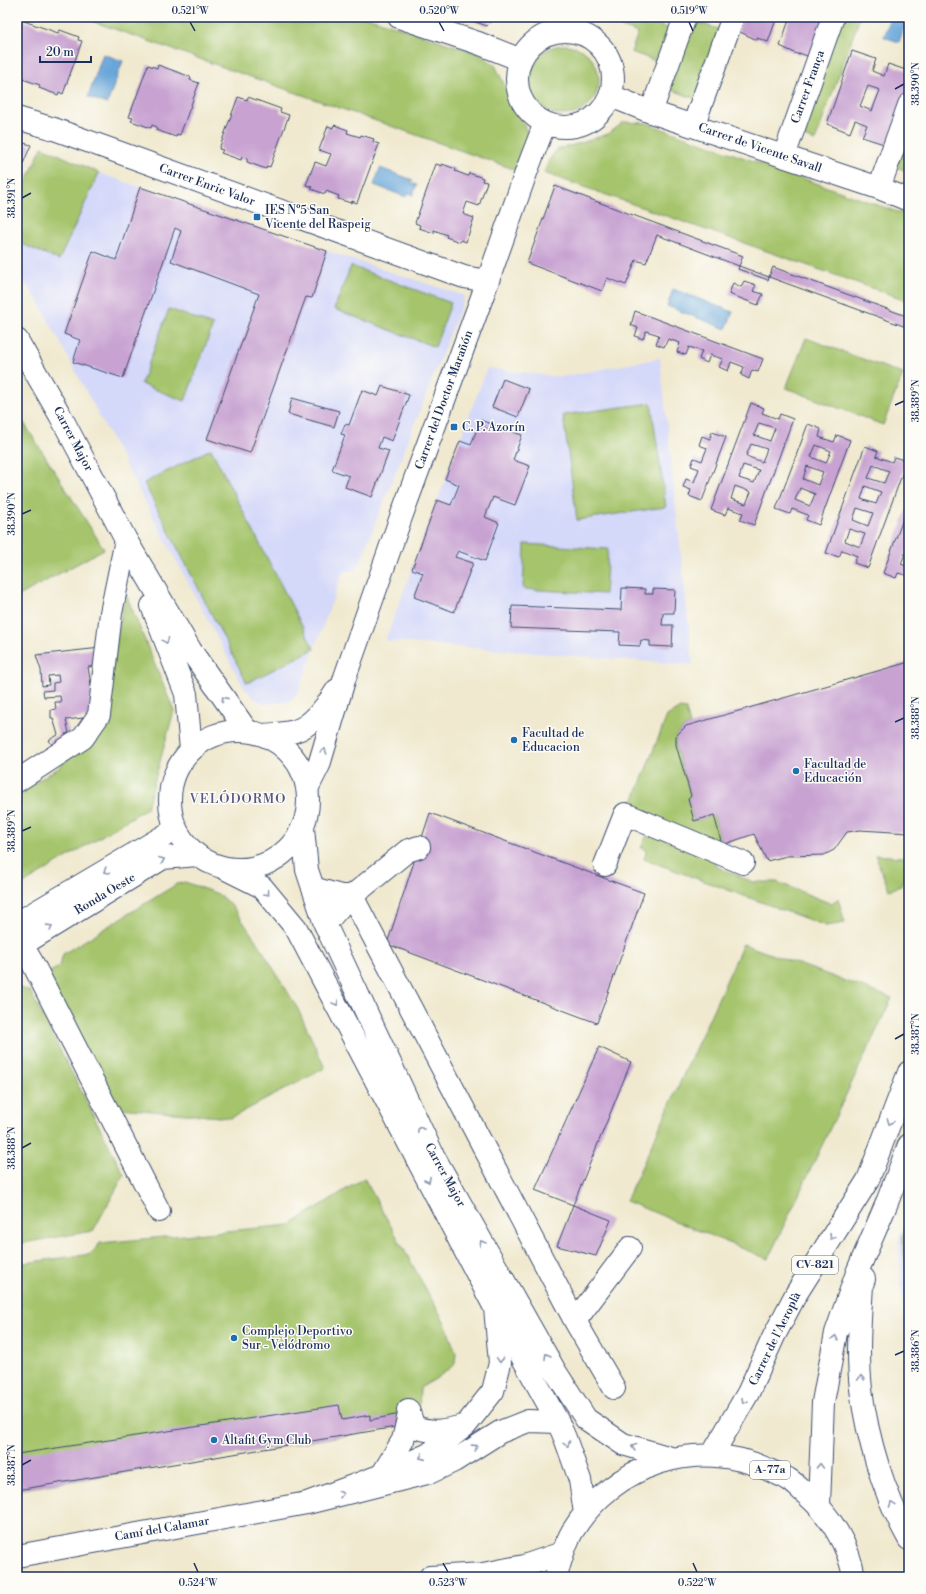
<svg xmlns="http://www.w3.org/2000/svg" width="926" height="1594" viewBox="0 0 926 1594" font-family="'Libre Bodoni',serif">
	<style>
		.built { fill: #d4d8f9 }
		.green { fill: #a5c46c; stroke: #607a65 }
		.water { fill: #67a6d9; stroke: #416a9c }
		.building { fill: #c8a3d2; fill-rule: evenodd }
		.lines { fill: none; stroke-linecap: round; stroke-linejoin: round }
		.minor-casing { stroke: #3b4b6f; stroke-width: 24 }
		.major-casing { stroke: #3b4b6f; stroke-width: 24 }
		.highway-casing { stroke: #3b4b6f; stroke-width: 24 }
		.minor { stroke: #fff; stroke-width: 22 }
		.major { stroke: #fff; stroke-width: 22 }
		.highway { stroke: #fff; stroke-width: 22 }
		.oneway { stroke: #8d97ae }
		.ticks { fill: none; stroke: #1b2f5e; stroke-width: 1.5 }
		.poi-dot { fill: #1f6fb2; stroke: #fdfcf7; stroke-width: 1.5 }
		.labels { text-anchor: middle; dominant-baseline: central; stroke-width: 3; stroke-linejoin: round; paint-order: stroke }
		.shield { fill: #fdfcf7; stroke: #5f6c8c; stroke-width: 1 }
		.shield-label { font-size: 11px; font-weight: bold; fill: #1b2f5e }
		.street-label { font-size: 12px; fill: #1b2f5e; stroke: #fdfcf7 }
		.poi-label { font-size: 12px; fill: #1b2f5e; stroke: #fdfcf7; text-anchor: start }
		.neighbourhood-label { font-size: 13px; letter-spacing: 1px; fill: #585887; stroke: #fdfcf7 }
		.neatline { fill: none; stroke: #1b2f5e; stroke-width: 1.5 }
		.ticks-label { font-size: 10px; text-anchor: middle; fill: #1b2f5e }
	</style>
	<rect width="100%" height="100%" fill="#fdfcf7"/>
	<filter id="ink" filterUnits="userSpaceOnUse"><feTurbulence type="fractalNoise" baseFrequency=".025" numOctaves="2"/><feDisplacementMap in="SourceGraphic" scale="8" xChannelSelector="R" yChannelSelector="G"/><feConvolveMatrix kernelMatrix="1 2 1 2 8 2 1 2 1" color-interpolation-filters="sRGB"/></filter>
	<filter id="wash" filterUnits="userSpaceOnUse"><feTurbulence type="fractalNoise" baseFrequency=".012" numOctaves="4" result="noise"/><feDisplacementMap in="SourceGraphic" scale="16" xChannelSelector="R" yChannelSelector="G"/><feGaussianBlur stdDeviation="0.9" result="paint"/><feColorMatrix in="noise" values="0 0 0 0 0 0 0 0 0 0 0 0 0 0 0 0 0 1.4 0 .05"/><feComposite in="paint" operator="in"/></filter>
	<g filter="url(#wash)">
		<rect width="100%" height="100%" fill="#f0e9cf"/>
		<path class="built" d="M99,173L339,255L465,296L357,570L343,572L298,693L288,702L265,704L253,697L244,688L37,299L17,272V242L59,260Z
			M660,358L693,665L385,641L487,368L561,377Z
			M909,1212V1400L898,1241Z"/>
		<path class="green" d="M80,17H367L480,54L495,65L529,136L519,171Z
			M616,17H638L669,29L656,61L631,52L638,33L614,24Z
			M838,17H860L815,141L795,134Z
			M689,19L721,30L696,99L664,87Z
			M529 80a35 35 0 1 1 70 0a35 35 0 1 1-70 0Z
			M909,120V172L892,165Z
			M624,122L646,123L909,216V301L544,173L549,160L558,149L584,142L608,134Z
			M42,147L99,173L59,260L17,242V203Z
			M351,266L451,303L435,347L334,309Z
			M169,309L213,325L185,401L141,384Z
			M806,338L903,374L883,425L786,388Z
			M651,403L666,507L577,520L563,415Z
			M17,412L104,549L17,597Z
			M211,449L314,649L247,683L144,483Z
			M525,544L608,549L605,594L523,589Z
			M125,592L174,711L147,808L17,888V793L57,769L102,727Z
			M680,708L686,709L690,725L686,726L676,736V746L691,796L688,799L694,821L714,815L722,845L630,809L667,716Z
			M648,833L717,859L715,866L753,882H777L832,904L838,898L845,923L826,926L644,859L647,850L641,848Z
			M875,855L904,857L909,862V873L904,875L901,886L889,890Z
			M185,882L218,894L233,907L261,948L298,1009L325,1068L231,1118L118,1108L46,974L59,967L63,954L177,884Z
			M743,944L892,998L768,1259L626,1201Z
			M17,987L30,991L124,1175L93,1231L17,1244Z
			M364,1178L445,1323L456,1353L455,1364L437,1378L420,1388L419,1407L409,1414L402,1426L17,1490V1264L91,1254L100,1243L290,1225Z
			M909,1219V1300L902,1236Z"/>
		<path class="water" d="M891,17L907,18L899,42L884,37Z
			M103,54L123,61L107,104L88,97Z
			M380,168L413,180L411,183L417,185L413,195L408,193L406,197L374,185Z
			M673,289L733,312L726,329L667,306Z"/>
		<g id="blocks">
			<path class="building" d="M17,17L25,18L24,21L58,33L60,30L79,37L78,40L82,41L63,94L59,92L58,95L39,88L40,85L17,77Z
				M462,17H495L487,26Z
				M661,17H675L674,22Z
				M743,17H777L768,42L757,38V40L738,31Z
				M790,17H825L810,57L799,53V55L780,46Z
				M852,51L876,59L872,71L884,76L888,64L909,71V84L887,145L862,137L867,125L855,120L850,133L827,124ZM868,86L880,90L872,111L860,106Z
				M148,65L157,68L158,65L191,77L190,80L199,83L180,135L177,134L176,137L156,130L157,127L152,125L151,128L131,121L133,118L129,117Z
				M238,97L247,100L248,97L281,109L280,112L289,115L270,167L267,166L266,169L247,162V159L242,157L241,160L221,153L223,150L219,149Z
				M334,125L348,130L347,133L360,137L361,135L374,139L373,142L379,144L357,203L352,201L351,203L338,199L339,196L326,191L325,194L311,189L312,187L306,185L315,162L326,166L331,154L319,150L328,126L333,128Z
				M17,141L31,145L17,178Z
				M436,164L442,166V164L456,169L455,171L468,176L469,173L483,178L482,181L487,182L479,206L467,202L463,214L474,218L466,242L461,240L460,242L446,237L447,235L434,230V233L419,228L420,225L415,223Z
				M555,186L743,256L739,266L769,277L768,280L738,269L739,266L657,235L646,263L636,260L626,285L607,278L602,291L527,263Z
				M140,187L327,251L312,298L306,297L250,453L207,439L259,294L171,261L181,231L175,228L123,378L73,362L80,340L64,334L93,251L116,260Z
				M773,267L909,317V328L769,277Z
				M744,281L756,285L753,291L763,294L758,305L729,294L733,283L741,287Z
				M635,311L763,359L758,372L752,370L749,379L741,375L744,367L731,362L728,371L719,367L723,359L710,355L707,363L699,359L702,351L689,347L686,355L677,352L680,343L668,339L664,347L656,344L659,335L646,331L643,339L635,336L638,328L631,325Z
				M503,379L529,389L518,417L492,407Z
				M382,386L409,395L392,441L382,437L378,448L389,451L372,497L345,487L349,476L332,470L345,435L341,434L345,424L349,425L362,390L378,396Z
				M292,398L339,411L334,427L288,414Z
				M751,403L764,408L762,413L778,419L780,414L793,419L754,525L740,520L743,513L728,508L725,515L711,510ZM759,423L775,428L770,441L754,435ZM751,444L767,449L762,462L746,456ZM743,465L759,470L754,483L739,478ZM735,486L751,492L746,504L731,499Z
				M909,414V426L905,425Z
				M480,420L522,435L513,460L530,466L515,505L493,497L485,517L499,523L485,561L458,551L455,557L473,563L454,612L414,597L423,573L412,569L437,500L451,505L459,485L445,479L460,441L471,445Z
				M808,424L821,429L819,437L834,442L837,435L850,440L819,525L806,520L808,515L792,509L790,514L776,509ZM816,445L831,451L826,463L811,457ZM807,466L823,472L818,485L803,479ZM800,488L815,494L810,506L795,500Z
				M712,432L726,437L702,501L689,496L691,490L683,487L686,479L694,482L699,469L691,466L694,458L702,461L707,448L699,445L702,436L710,439Z
				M865,446L878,451L876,456L892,462L894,457L907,461L868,568L854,563L857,556L842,550L839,557L826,553ZM873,465L889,471L884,483L868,478ZM865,486L881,492L876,504L861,499ZM857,508L873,513L868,526L853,520ZM849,529L865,534L860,547L845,541Z
				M909,503V553L906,551L901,564L909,567V576L898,573L896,578L883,573Z
				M622,588L645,589V594H653V589L675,590L674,613H663L662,625H673L672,647L650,646V641L641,640L640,646L619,645L620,632L511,628L512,606L621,610Z
				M101,648L99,666L88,667L93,697L89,698L92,717L66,720L69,733L65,734L69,741L54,749L49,740L58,735L53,718H51V710L56,709L55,702H61L60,696L44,697L43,691L53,690V683L59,682L58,675L48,676L49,685L42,686L41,670L36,655Z
				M909,662V833L860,830L847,832L834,850L824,855L787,856L767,861L754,834L722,845L714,815L694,821L688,799L691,796L676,745V736L686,726Z
				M430,813L644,893L597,1023L387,944Z
				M599,1047L631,1062L573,1205L535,1190Z
				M573,1205L611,1220L596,1256L557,1246Z
				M339,1405L342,1420L370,1415V1420L400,1414L402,1426L17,1490V1454Z"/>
		</g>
	</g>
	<g filter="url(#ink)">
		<use href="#blocks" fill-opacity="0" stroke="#3b4b6f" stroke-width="1"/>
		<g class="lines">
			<defs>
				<path id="minor" d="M399,17L478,43L521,60
					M517 79a48 48 0 1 1 96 0a48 48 0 1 1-96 0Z
					M611,96L651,112L879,188L909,200
					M651,112L685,17
					M17,118L54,129L464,277L488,281
					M693,126L733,17
					M784,156L833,17
					M879,188L909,105
					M17,340L60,415L126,540L191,651L247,731
					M152,606L186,694L191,750
					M264,735C274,734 286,734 295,731C312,726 328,704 337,690
					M17,781L83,738L99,715L111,613L126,540
					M308,787L319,765L345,677L401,517L481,300L527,170L545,123
					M419,847L407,851L352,896L575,1321L614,1388
					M605,865L625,814L743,863
					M313,888L341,896H352
					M325,924L344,902L352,896
					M22,945L32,962L159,1211
					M495,1308L500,1363L493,1391L466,1425L429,1454L382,1475L307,1503L431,1472L454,1461L500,1432L528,1421L558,1422
					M575,1321L630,1248
					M408,1410L414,1427C433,1433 444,1431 463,1426
					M382,1475L403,1440L409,1414
					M17,1556L307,1503"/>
				<path id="major" d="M170 800a69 69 0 1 1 138 0a69 69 0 1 1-138 0Z
					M303,828L307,870L325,924L434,1157L555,1371L586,1419L623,1444L671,1458
					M222,867L262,887L296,928L495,1308L558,1422L565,1438L580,1480L585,1513
					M17,923L176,829
					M17,948L163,858L197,855
					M864,1279L862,1285C860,1319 857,1355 861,1389C867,1438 884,1495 909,1539
					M712,1455L748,1393L774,1336L796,1294L868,1180L909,1072
					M819,1505L823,1402L836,1333L858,1270L886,1205L909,1145
					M556,1577C560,1561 564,1546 572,1532C613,1464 697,1436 769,1470C775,1473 782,1475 788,1479C795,1483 801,1490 807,1495C830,1515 849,1546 854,1577"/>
				<path id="highway" d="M430,1577L483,1574L524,1566L562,1553"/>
			</defs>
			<use href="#minor" class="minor-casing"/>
			<use href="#major" class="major-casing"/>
			<use href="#highway" class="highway-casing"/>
			<use href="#minor" class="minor"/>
			<use href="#major" class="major"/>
			<use href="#highway" class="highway"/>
		</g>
		<defs><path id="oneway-chevron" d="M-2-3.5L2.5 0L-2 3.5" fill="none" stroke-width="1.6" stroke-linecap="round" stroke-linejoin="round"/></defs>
		<g class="oneway">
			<use href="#oneway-chevron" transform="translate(166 641) rotate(69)"/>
			<use href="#oneway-chevron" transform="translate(224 699) rotate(-125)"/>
			<use href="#oneway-chevron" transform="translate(324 751) rotate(-73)"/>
			<use href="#oneway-chevron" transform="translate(162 860) rotate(-22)"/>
			<use href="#oneway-chevron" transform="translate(106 871) rotate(149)"/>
			<use href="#oneway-chevron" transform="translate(267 893) rotate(50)"/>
			<use href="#oneway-chevron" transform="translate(50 927) rotate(-32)"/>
			<use href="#oneway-chevron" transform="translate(336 1003) rotate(62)"/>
			<use href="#oneway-chevron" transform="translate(890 1122) rotate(111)"/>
			<use href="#oneway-chevron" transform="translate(420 1129) rotate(-115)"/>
			<use href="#oneway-chevron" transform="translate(428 1180) rotate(62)"/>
			<use href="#oneway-chevron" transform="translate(832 1237) rotate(122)"/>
			<use href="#oneway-chevron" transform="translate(482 1243) rotate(-120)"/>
			<use href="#oneway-chevron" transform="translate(835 1338) rotate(-78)"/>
			<use href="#oneway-chevron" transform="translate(547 1356) rotate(-120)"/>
			<use href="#oneway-chevron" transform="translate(500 1360) rotate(92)"/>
			<use href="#oneway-chevron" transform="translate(861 1378) rotate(-92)"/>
			<use href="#oneway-chevron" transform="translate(744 1401) rotate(121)"/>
			<use href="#oneway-chevron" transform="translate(567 1444) rotate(70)"/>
			<use href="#oneway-chevron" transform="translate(475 1447) rotate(-33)"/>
			<use href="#oneway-chevron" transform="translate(634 1447) rotate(-164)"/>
			<use href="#oneway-chevron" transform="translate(422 1457) rotate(156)"/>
			<use href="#oneway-chevron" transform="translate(820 1466) rotate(-88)"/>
			<use href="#oneway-chevron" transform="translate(341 1494) rotate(-14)"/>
			<use href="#oneway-chevron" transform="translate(892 1504) rotate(-110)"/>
		</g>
	</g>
	<path class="ticks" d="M190,22L195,31M439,22L444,31M689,22L693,31M895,89L904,84M22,198L31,193M895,405L904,401M22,514L31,510M895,722L904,718M22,831L31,827M895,1039L904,1034M22,1148L31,1143M895,1355L904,1351M22,1465L31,1460M194,1563L198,1572M443,1563L448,1572M693,1563L697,1572"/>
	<g class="poi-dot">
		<rect x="253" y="213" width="8" height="8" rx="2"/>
		<rect x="450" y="423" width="8" height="8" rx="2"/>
		<circle cx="514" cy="740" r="4"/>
		<circle cx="796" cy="771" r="4"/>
		<circle cx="234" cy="1338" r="4"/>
		<circle cx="214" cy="1440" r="4"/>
	</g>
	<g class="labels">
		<g class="shield">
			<rect x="792" y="1256" width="46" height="18" rx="3"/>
			<rect x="750" y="1461" width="40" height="18" rx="3"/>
		</g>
		<g class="shield-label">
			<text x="815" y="1265">CV-821</text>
			<text x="770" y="1470">A-77a</text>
		</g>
		<g class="street-label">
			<text transform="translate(808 87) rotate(-70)">Carrer França</text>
			<text transform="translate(760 148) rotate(19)">Carrer de Vicente Savall</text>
			<text transform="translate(207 185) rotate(20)">Carrer Enric Valor</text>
			<text transform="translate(444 400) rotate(-70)">Carrer del Doctor Marañón</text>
			<text transform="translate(73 439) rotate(62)">Carrer Major</text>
			<text transform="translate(105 894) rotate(-31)">Ronda Oeste</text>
			<text transform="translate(445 1175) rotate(61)">Carrer Major</text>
			<text transform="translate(775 1339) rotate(-64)">Carrer de l'Aeroplà</text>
			<text transform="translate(162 1529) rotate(-10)">Camí del Calamar</text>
		</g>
		<g class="poi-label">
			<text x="265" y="210">IES Nº5 San<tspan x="265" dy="14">Vicente del Raspeig</tspan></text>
			<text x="462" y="427">C. P. Azorín</text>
			<text x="522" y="733">Facultad de<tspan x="522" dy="14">Educacion</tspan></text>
			<text x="804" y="764">Facultad de<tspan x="804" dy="14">Educación</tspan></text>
			<text x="242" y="1331">Complejo Deportivo<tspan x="242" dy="14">Sur - Velódromo</tspan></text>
			<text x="222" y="1440">Altafit Gym Club</text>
		</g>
		<g class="neighbourhood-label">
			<text x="238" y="799">VELÓDORMO</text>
		</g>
	</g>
	<rect width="926" height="1594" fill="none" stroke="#fdfcf7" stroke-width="44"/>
	<path d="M40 56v6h51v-6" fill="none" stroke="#1b2f5e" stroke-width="2"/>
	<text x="46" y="56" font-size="12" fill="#1b2f5e" stroke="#fdfcf7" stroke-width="3" paint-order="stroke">20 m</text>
	<rect x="22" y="22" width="882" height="1550" class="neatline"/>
	<g class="ticks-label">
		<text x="190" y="14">0.521°W</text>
		<text x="439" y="14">0.520°W</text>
		<text x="689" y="14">0.519°W</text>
		<text transform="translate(915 84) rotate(-90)" y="4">38.390°N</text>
		<text transform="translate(11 198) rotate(-90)" y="4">38.391°N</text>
		<text transform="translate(915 401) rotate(-90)" y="4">38.389°N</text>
		<text transform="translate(11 514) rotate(-90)" y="4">38.390°N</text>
		<text transform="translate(915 718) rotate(-90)" y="4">38.388°N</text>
		<text transform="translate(11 831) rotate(-90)" y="4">38.389°N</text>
		<text transform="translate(915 1034) rotate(-90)" y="4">38.387°N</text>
		<text transform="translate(11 1148) rotate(-90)" y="4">38.388°N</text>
		<text transform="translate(915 1351) rotate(-90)" y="4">38.386°N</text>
		<text transform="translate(11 1465) rotate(-90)" y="4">38.387°N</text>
		<text x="198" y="1586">0.524°W</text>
		<text x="448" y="1586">0.523°W</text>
		<text x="697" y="1586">0.522°W</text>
	</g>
</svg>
